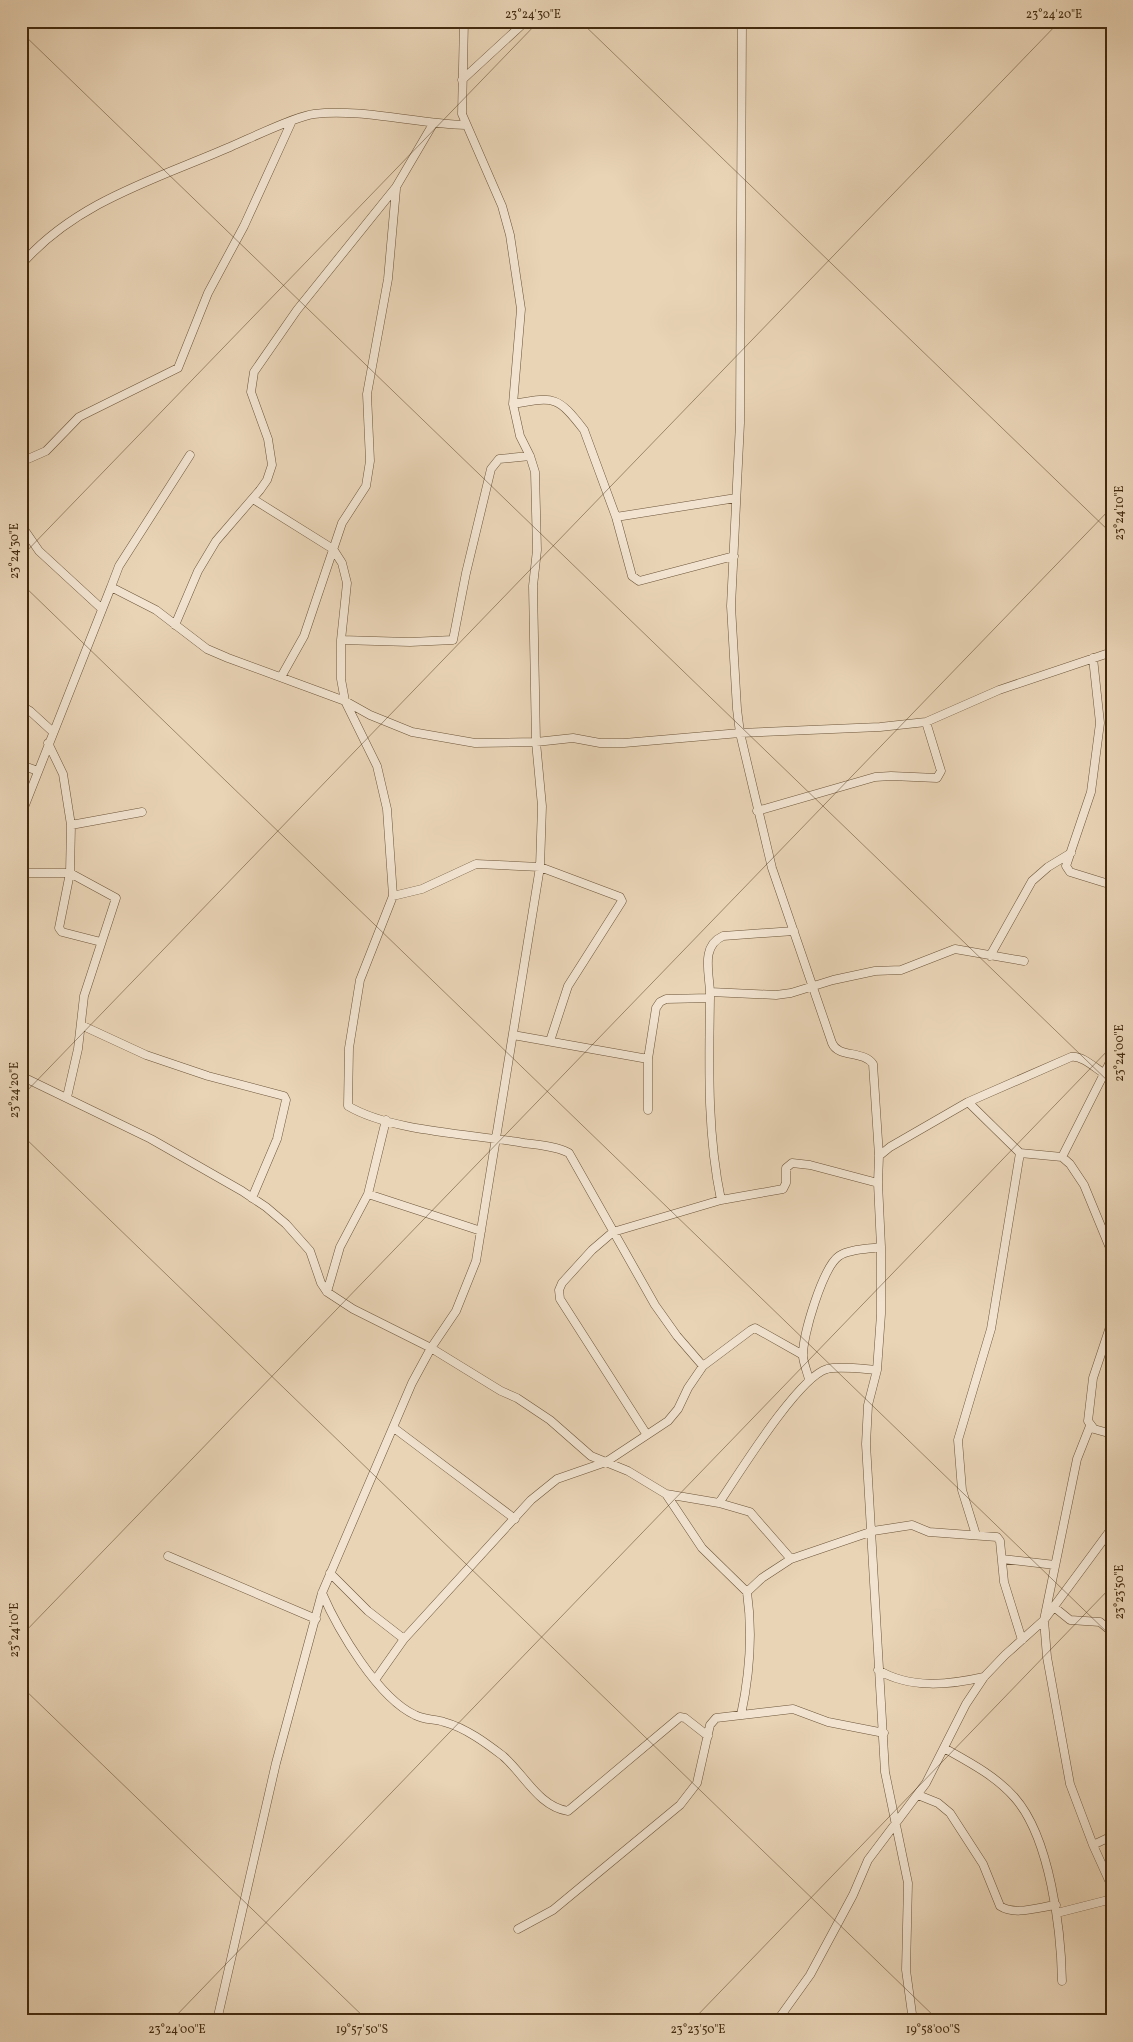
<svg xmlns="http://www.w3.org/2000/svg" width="1133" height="2042" viewBox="0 0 1133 2042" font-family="Vollkorn,serif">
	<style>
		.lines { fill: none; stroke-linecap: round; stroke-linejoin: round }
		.minor-casing { stroke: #6c5438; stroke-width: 9 }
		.minor { stroke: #f1e3d0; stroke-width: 8 }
		.ticks { fill: none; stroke: #422a0e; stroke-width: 1; stroke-opacity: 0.45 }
		.neatline { fill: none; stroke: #422a0e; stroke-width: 2 }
		.ticks-label { font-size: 12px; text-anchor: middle; fill: #422a0e }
	</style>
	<rect width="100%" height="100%" fill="#e9d4b6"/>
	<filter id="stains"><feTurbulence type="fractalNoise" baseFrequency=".004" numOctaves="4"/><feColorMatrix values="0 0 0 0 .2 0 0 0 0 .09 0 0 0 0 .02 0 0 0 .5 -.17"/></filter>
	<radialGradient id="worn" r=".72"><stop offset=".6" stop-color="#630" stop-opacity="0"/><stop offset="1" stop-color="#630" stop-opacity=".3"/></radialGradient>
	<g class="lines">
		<defs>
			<path id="minor" d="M742,21L740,423L731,606L737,709L740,733L772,868L832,1043C838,1058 863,1050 873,1064L879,1156L878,1183L881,1247V1314L877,1370L868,1405L866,1444L885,1772L908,1883L906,1970L913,2021
				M462,80L526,21
				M21,265C75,202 156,179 230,147C251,138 293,117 314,114C359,108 419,124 465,125
				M513,404C554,397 557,395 584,430L616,517L632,576L639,581L734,556
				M21,462L46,451L79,417L178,368L208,293L244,226L291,123
				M253,499L333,549L342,563L347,583L341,640V679L345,701L377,766L387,809L393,896L360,980L349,1048L348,1106C392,1132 473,1134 524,1143C538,1145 556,1146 569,1153L655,1305L677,1336L703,1366
				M616,517L736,498
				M21,525L39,551L102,609
				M111,587L119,566L190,455
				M175,625L198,571L216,541L260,490L267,480L272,465L268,439L251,392L254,372L297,310L396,187L433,124
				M341,640L410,642L453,640L466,573L491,469L499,459L530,456
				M1093,658L1100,723L1091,792L1066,866L1070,872L1112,885
				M281,677L304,636L342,523L366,486L370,461L367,394L388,279L396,189
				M21,706L30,711L53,732
				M48,743L63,774L71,825L142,812
				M21,765L38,771
				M757,811L875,777L891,776L937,778L941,771L926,722
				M21,815L111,587L156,610L207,649L228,658L345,701L370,715L412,732L475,743L536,742L573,738L600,743H624L740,733L880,727L926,722L999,690L1112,652
				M71,825L70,873L59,928L62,932L101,942
				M21,873H70L116,898L84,996L78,1049L67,1097
				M393,896L422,889L476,864L540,867L620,897L622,901L568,986L550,1041
				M990,956L1032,881L1048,867L1071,853
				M710,992C709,971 701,946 723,936L794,931
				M710,998C709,1066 707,1133 721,1200
				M81,1025L146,1055L208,1076L284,1096L286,1100L277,1139L252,1198
				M513,1035L648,1059
				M21,1076L151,1139L242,1191L266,1207L286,1224L310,1251L321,1283L327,1292L353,1309L431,1348L501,1391L517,1398L550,1420L591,1456L628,1471L666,1494L702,1548L747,1592
				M968,1102L1071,1057C1085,1055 1099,1073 1112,1078
				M648,1110V1059L656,1008L660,1002L666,999L710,998V992L776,995L791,993L833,980L875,971L901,970L955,949L1024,961
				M879,1156L890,1147L968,1102L1020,1153L1062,1157L1070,1164L1084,1185L1112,1253
				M1062,1157L1112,1058
				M368,1194L481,1231
				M327,1292L340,1247L368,1194L386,1120
				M1112,1302L1111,1324L1093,1378L1088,1421L1094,1429L1112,1434
				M809,1379C807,1372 804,1364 803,1357C802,1336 823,1267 839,1256C849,1249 869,1249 881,1247
				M1090,1426L1077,1459L1044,1620L1047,1657L1070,1784L1093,1845
				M394,1428L515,1519
				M647,1435L560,1299L559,1290L562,1283L592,1250L613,1232L721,1200L783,1189L786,1183V1168L792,1163L810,1165L878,1183
				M666,1494L719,1503L750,1512L791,1559
				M719,1503C738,1475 798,1377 827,1369C839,1366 863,1369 877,1370
				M976,1535L962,1490L958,1440L991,1329L1020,1153
				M168,1556L316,1619
				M1002,1559L1055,1565
				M330,1573L368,1611L404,1639
				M322,1593C338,1630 378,1698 415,1715C424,1720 435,1719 444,1722C466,1728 486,1743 503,1756C524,1774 539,1807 568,1811L680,1717L685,1718L708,1736
				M1054,1607L1070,1620L1100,1622L1112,1632
				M878,1670C910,1689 949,1685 984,1677
				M375,1680L404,1639L531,1500L557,1479L606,1462L668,1421L678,1409L688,1388L703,1366L751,1330L755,1328L803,1355
				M741,1715C750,1673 753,1634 747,1592L762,1578L791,1559L873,1531L912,1525L929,1532L997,1537L1000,1541L1004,1582L1022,1640
				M944,1748C969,1762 996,1776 1015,1798C1050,1838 1061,1929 1062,1981
				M918,1795L938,1803L950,1813L983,1864L1000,1906C1015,1916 1039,1907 1056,1905
				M1112,1836L1093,1845L1112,1887
				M1057,1913L1112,1899
				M518,1929L553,1910L680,1805L697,1783L710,1725L716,1718L793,1709L828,1722L884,1733
				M227,2021L218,2016L276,1763L322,1593L412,1383L431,1348L456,1311L476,1261L540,867L542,806L536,742L533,586L537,550L535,472L530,456L520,436L513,404L521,309L510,235L502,206L462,114L464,21
				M777,2021L810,1975L853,1895L868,1860L926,1783L966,1704L984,1677L1005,1655L1044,1620L1112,1528"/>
		</defs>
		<use href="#minor" class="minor-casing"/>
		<use href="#minor" class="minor"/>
	</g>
	<path class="ticks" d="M580,21L1112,534M21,32L1112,1085M21,557L539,21M21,583L1112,1637M21,1097L1060,21M21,1134L939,2021M21,1636L1112,507M21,1686L368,2021M171,2021L1112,1046M692,2021L1112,1586"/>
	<rect width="1133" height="2042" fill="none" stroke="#e9d4b6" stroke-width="55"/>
	<rect x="28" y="28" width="1078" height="1986" class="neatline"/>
	<g class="ticks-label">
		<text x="533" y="18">23°24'30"E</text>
		<text x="1054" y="18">23°24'20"E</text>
		<text transform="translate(1119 513) rotate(-90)" y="4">23°24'10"E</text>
		<text transform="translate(14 551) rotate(-90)" y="4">23°24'30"E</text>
		<text transform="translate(1119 1053) rotate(-90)" y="4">23°24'00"E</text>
		<text transform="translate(14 1090) rotate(-90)" y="4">23°24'20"E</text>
		<text transform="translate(1119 1592) rotate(-90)" y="4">23°23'50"E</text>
		<text transform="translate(14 1630) rotate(-90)" y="4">23°24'10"E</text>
		<text x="177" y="2033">23°24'00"E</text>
		<text x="362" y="2033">19°57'50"S</text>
		<text x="698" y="2033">23°23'50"E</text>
		<text x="933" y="2033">19°58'00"S</text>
	</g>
	<rect width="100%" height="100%" filter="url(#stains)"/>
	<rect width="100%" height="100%" fill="url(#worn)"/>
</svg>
